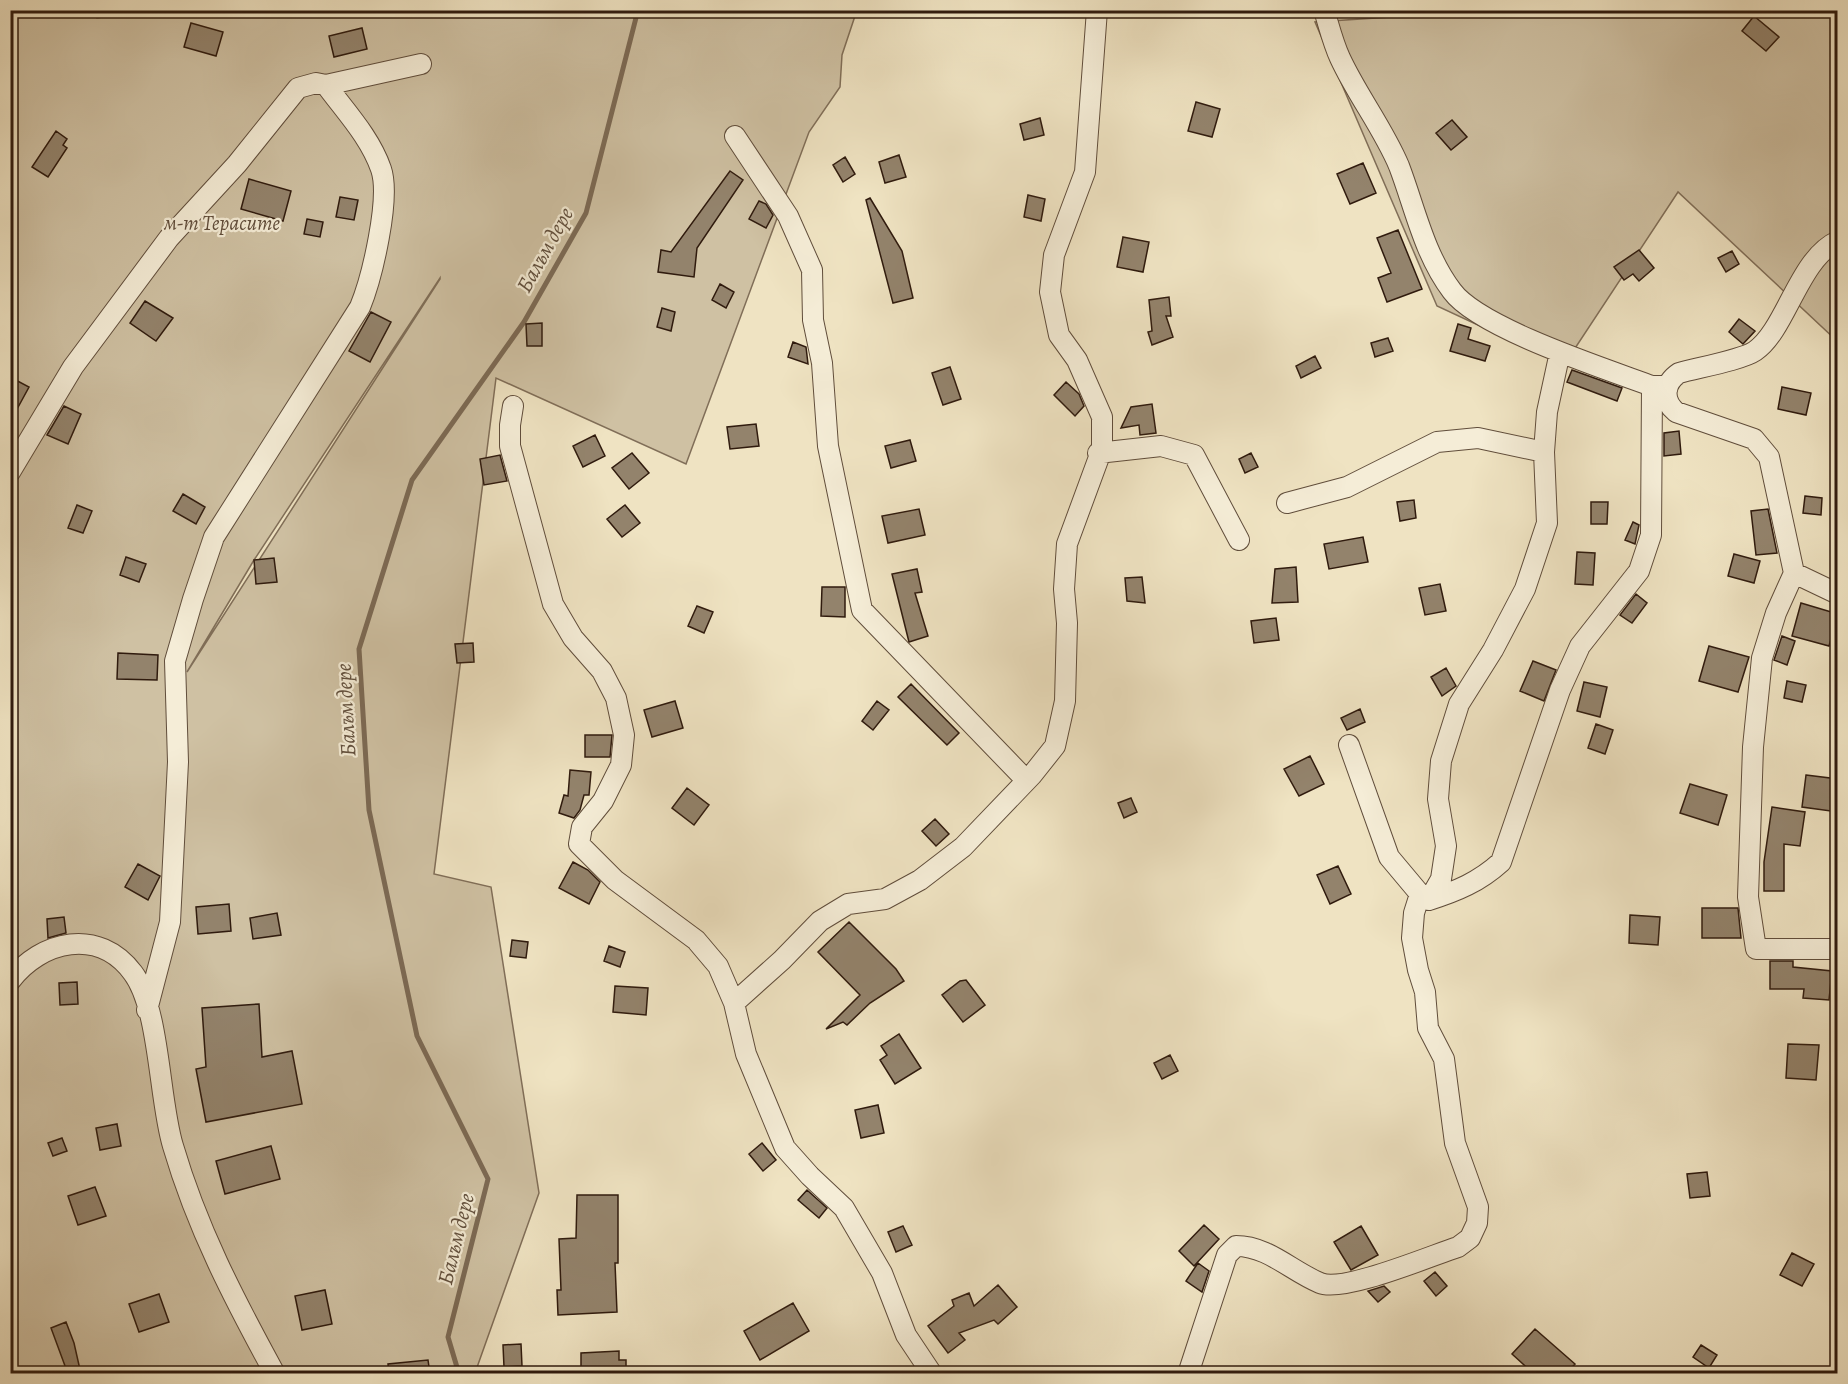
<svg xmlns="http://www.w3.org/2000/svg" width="1848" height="1384" viewBox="0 0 1848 1384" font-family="Alegreya,serif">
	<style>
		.green { fill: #cfc1a3; stroke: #806e58; stroke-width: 1.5; fill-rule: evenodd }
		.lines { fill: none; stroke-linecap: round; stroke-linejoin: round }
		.stream { stroke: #7c6a55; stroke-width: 5 }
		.building { fill: #93836c; stroke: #301b0e; stroke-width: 1.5 }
		.street-casing { stroke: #604d3b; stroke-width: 22 }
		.street { stroke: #f5edd7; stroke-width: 20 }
		.labels { text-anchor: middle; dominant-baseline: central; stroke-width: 4.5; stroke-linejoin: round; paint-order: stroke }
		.park-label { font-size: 21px; font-style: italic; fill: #604d3b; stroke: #f5edd7 }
		.water-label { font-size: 22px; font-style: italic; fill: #62503e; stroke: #f5edd7 }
	</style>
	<rect width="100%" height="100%" fill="#efe3c2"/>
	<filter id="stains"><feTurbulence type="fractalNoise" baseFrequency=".00333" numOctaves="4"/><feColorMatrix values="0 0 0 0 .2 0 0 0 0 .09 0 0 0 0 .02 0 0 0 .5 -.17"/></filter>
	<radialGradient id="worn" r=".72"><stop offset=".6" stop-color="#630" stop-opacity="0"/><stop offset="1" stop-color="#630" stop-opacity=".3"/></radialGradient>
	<path class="green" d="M142,10L860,11L855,16L842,55L840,87L809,132L686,464L496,378L434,874L491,887L539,1193L475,1373H11L10,11H87L97,18ZM440,278V279L187,672L254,560Z
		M1499,10L1837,11V341L1678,192L1564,365L1437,306L1315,22Z"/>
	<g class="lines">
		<path class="stream" d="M459,1374L448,1337L488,1179L417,1036L369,810L359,649L412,480L524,322L586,213L638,10"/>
	</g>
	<path class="building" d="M1754,16L1779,37L1766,51L1742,31Z
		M191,23L223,32L216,56L184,47Z
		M362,28L367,49L334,57L329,36Z
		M1196,102L1220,109L1212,137L1188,131Z
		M1040,118L1044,135L1024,140L1020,124Z
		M1452,120L1467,137L1451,150L1436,133Z
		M56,131L67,139L63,145L67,148L48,177L32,167Z
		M899,155L906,177L885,183L879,162Z
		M845,157L855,174L843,182L833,165Z
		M1363,163L1376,193L1350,204L1337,174Z
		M730,171L743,180L697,248L694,277L658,272L661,250L671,252Z
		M249,179L291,191L283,221L241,209Z
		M1028,195L1045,199L1041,221L1024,217Z
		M340,197L358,200L354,220L336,217Z
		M870,198L902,251L913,298L893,303L866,200Z
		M759,201L766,204L773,215L766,228L749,219Z
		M307,219L323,222L320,237L304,234Z
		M1398,230L1422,289L1387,302L1378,278L1391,273L1377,238Z
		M1123,237L1149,242L1143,272L1117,267Z
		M1639,250L1654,268L1639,281L1633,274L1624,280L1614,267Z
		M1732,251L1739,264L1726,272L1718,258Z
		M720,284L734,292L726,308L712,300Z
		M1169,297L1171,316H1166L1173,337L1152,345L1148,332L1152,331L1149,300Z
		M145,301L173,318L156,341L130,323Z
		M662,308L675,312L671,331L657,327Z
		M371,312L391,322L370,362L349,351Z
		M1739,319L1755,331L1743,344L1729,332Z
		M542,323V346H527L526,324Z
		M1458,324L1471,328L1468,339L1490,346L1485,361L1450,351Z
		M1388,338L1393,351L1375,357L1371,343Z
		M793,342L806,347L808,364L788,357Z
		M1315,356L1321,368L1301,378L1296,366Z
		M950,367L961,399L943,405L932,373Z
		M1572,370L1622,388L1617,401L1567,382Z
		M10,377L29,387L10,422Z
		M1066,382L1079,394L1084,406L1075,416L1054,395Z
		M1782,387L1811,393L1806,415L1778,409Z
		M1152,404L1156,433L1140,435L1139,425L1121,428L1131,407Z
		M64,406L81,414L68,444L47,435Z
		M756,424L759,446L730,449L727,427Z
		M1679,431L1681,454L1664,456V433Z
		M595,435L605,456L583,467L573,446Z
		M910,440L916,461L891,468L885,446Z
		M632,453L649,473L629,489L612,468Z
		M1251,453L1258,467L1245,473L1239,459Z
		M500,455L507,481L484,485L480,459Z
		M183,494L205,507L196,524L173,511Z
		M1805,496L1822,498L1821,515L1803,513Z
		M1414,500L1416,518L1400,521L1397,502Z
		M1591,502H1608L1607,524H1591Z
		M77,505L92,511L83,533L68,528Z
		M625,505L640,523L622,537L607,519Z
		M919,509L925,535L888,543L882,516Z
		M1768,509L1777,553L1756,555L1751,511Z
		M1633,522L1639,525L1635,544L1625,540Z
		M1363,537L1368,562L1329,569L1324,544Z
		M1577,552L1595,553L1593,585L1575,584Z
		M1734,554L1760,561L1754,583L1728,576Z
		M126,557L146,564L139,582L120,575Z
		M274,558L277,582L256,584L254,560Z
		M1296,567L1298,602L1272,603L1275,569Z
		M917,569L922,592L915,593L928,636L909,642L892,574Z
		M1142,577L1145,603L1127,601L1125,578Z
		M1440,584L1446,611L1425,615L1419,588Z
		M822,587H845V617L821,616Z
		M1636,594L1647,603L1632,623L1620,615Z
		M1801,603L1838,614L1829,646L1792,636Z
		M697,606L713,612L704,633L688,626Z
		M1276,618L1279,640L1254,643L1251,621Z
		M1782,636L1795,641L1787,665L1774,660Z
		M473,643L474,662L457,663L455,644Z
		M1709,646L1749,657L1738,692L1699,681Z
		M118,653L158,655L157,680L117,679Z
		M1533,661L1556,670L1544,701L1520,691Z
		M1446,668L1456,686L1442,696L1431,677Z
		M1787,681L1806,685L1802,702L1784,698Z
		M1584,682L1607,687L1600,717L1577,711Z
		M911,684L959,733L947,745L898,697Z
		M675,701L683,728L652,737L644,710Z
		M877,701L889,710L873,730L862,721Z
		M1360,709L1365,722L1347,730L1341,718Z
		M1596,724L1613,730L1605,754L1588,748Z
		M585,735H612L610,757H585Z
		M1310,756L1324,784L1299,796L1284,769Z
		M570,770L591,772L589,795H584L580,810L574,818L559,813L564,795L568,796Z
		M1806,775L1838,779V812L1802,807Z
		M1690,784L1727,795L1718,825L1680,813Z
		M687,788L709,805L694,825L672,808Z
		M1131,798L1137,812L1124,818L1118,803Z
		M1772,807L1805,812L1800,846L1784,844V891H1764V862Z
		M935,819L949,834L936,846L922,831Z
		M573,862L588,870L600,882L589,904L559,888Z
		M138,864L160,876L148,900L125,887Z
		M1338,866L1351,894L1330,904L1317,875Z
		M229,904L231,931L198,934L196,907Z
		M1702,908H1738L1741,938H1702Z
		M277,913L281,935L253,939L250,918Z
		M1630,915L1660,917L1658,945L1629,943Z
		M64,917L66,933L48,938L47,919Z
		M849,922L896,969L904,981L870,1003L847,1025L843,1022L826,1029L860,995L818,952Z
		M512,940L528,942L526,958L510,956Z
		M609,946L625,952L620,967L604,961Z
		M1770,961H1793V967L1832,971L1829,1000L1803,998L1804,989H1770Z
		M966,980L985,1005L963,1022L942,995L960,981Z
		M77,982L78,1004L60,1005L59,983Z
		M615,986L648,988L646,1015L613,1012Z
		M259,1004L262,1057L292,1051L302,1104L206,1122L196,1069L206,1067L202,1008Z
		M899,1034L921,1068L895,1084L880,1060L887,1055L881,1046Z
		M1788,1044L1819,1045L1816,1080L1786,1078Z
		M1170,1055L1178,1071L1162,1079L1154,1063Z
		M878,1105L884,1133L861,1138L855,1110Z
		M117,1124L121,1146L100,1150L96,1128Z
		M62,1138L67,1151L53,1156L48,1143Z
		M762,1143L776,1160L763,1171L749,1154Z
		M271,1146L280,1179L225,1194L216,1161Z
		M1707,1172L1710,1196L1690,1198L1687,1174Z
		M95,1187L106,1216L78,1225L68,1196Z
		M807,1190L827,1208L819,1218L798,1200Z
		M577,1195H618V1263H615L617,1312L558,1315L557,1290H561L559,1239L576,1238Z
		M1204,1225L1219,1239L1194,1266L1179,1251Z
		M903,1226L912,1245L896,1252L888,1232Z
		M1361,1226L1378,1255L1351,1270L1334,1242Z
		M1792,1253L1814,1264L1802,1286L1780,1275Z
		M1198,1263L1209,1271L1202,1292L1186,1281Z
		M1435,1272L1447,1286L1436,1296L1424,1281Z
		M998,1285L1017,1307L998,1324L994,1320L959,1333L965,1340L948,1353L928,1326L954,1306L952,1300L969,1293L974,1306Z
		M1384,1286L1390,1292L1378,1302L1368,1291Z
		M325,1290L332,1324L302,1330L295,1296Z
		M159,1294L169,1322L139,1332L129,1304Z
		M793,1303L809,1331L760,1360L744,1331Z
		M66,1322L74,1343L81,1374H68L51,1328Z
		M1535,1329L1575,1364L1566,1374H1534L1512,1354Z
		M521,1344L522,1366L504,1367L503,1345Z
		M1701,1345L1717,1355L1709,1368L1693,1357Z
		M619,1351V1360H626V1374H581V1353Z
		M428,1360L430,1374H389L388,1364Z"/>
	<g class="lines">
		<defs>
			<path id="street" d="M1324,10C1329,26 1333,43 1340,58C1357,95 1383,128 1399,166C1415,208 1424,254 1452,291C1479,328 1606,369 1652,386H1663
				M735,136L788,216L812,270L813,320L822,363L828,446L862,610L1026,780
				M1838,241C1799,258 1786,330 1755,351C1742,360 1696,368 1679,373C1664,383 1662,400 1676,412L1754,439L1769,457L1794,573L1776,613L1762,658L1753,747L1748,897L1756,949H1838
				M513,406L510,425V446L553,604L573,638L602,671L616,698L624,735L621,765L603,801L582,827L579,844L615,880L696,940L718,966L734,1003L746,1054L785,1148L810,1176L844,1208L882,1273L906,1335L932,1374
				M1098,453L1161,446L1194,455L1239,540
				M10,472L73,367L169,238L237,164L298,88L316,83L326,85L421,64
				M1287,503L1347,487L1437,442L1478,438L1544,452
				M1794,573L1838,594
				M1420,894L1429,900C1457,891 1479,882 1501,862L1560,690L1580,646L1639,571L1651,535L1652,386
				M1429,900L1441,879L1446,846L1438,799L1441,761L1459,704L1493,650L1525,589L1547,523L1544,452L1547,412L1560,352
				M10,981C41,940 99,927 133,973C160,1009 159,1101 173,1146C197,1228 234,1299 275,1374
				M734,1003L782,960L820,921L848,904L885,899L920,880L963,847L1032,775L1055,746L1065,701L1067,623L1064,589L1067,544L1102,449V417L1077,360L1059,335L1050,292L1054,255L1085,172L1097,10
				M147,1010L170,922L178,762L175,661L193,599L214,537L360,307C372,278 391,198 381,169C370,137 345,111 326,85
				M1188,1374L1227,1255L1236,1246C1268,1246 1291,1271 1320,1283C1343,1293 1430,1256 1458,1247L1470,1238L1477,1223L1478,1207L1455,1143L1444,1059L1428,1028L1425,992L1418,970L1412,938L1414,913L1420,894L1389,857L1349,745"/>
		</defs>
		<use href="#street" class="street-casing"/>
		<use href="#street" class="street"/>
	</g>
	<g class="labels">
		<g class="park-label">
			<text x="222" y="223">м-т Терасите</text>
		</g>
		<g class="water-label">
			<text transform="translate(545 250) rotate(-61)">Балъм дере</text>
			<text transform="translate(346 710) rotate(-93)">Балъм дере</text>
			<text transform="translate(456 1239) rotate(-76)">Балъм дере</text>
		</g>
	</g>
	<rect width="1848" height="1384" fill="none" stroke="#efe3c2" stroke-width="36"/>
	<rect x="12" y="12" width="1824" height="1360" fill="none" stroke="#301b0e" stroke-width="3"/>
	<rect x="18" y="18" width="1812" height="1348" fill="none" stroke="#301b0e" stroke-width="1.5"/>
	<rect width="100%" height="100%" filter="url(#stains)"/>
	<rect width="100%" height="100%" fill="url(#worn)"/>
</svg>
